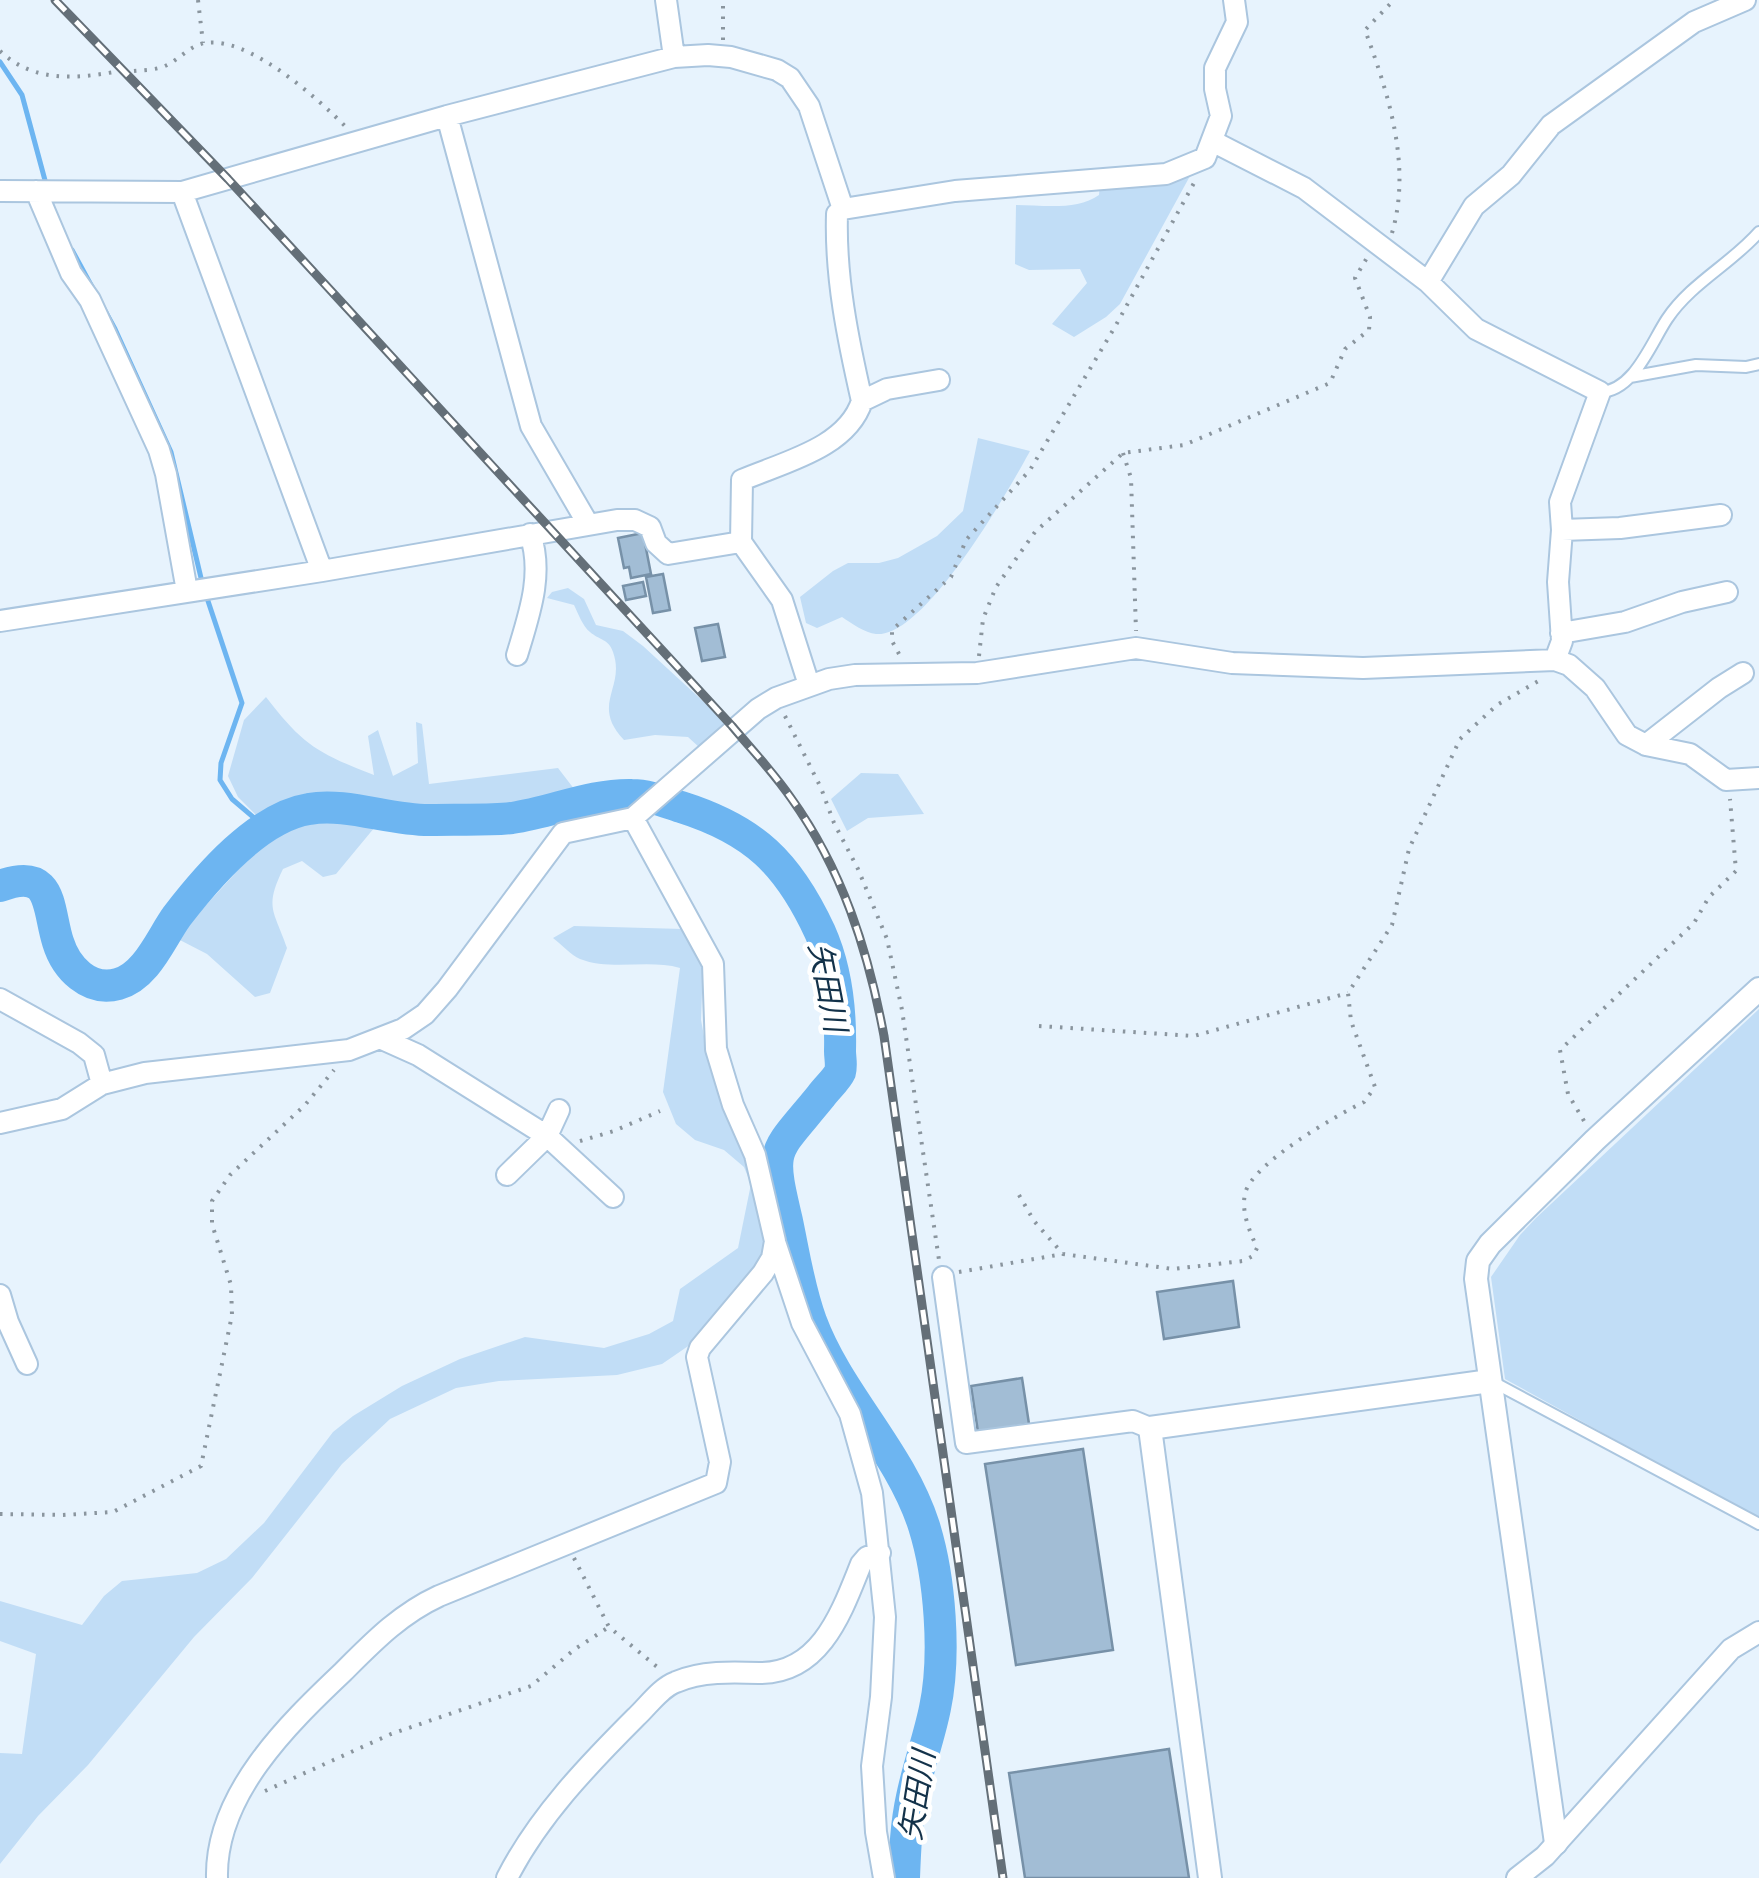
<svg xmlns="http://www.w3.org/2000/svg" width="1759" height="1878" viewBox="0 0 1759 1878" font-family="'IBM Plex Sans','Noto Sans JP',sans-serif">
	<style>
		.green { fill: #c1ddf6 }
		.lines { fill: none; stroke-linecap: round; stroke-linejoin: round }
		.stream { stroke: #6db5f1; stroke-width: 5 }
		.river { stroke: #6db5f1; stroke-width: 32 }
		.building { fill: #a2bdd5; stroke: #7791a8; stroke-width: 2.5 }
		.service-casing { stroke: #abc6df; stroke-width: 14 }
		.minor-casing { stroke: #abc6df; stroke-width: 24 }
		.tertiary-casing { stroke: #abc6df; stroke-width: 26 }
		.path { stroke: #8a959e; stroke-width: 4; stroke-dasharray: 2.5 8; stroke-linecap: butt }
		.service { stroke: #fff; stroke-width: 10 }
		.minor { stroke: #fff; stroke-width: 20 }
		.tertiary { stroke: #fff; stroke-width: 22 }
		.rail-casing { stroke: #646f78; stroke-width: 9 }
		.rail { stroke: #fff; stroke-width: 5; stroke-dasharray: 15; stroke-linecap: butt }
		.labels { text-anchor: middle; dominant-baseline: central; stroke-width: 9; stroke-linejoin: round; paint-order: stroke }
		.water-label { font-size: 30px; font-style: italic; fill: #13324a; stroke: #fff }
	</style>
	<rect width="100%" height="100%" fill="#e7f3fd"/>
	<path class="green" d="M1196,165L1120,304L1106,317L1074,337L1052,324L1087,283L1080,269L1029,270L1015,264L1016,205C1042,205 1077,211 1099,195L1101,169L1141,173Z
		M978,438L1030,451C1009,490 924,639 876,634C865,633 851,623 842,617L817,628L806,623L800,597L833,571L848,563H879L898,558L937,536L963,511Z
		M568,588L584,599L596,625L623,631L643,646L730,726L700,748L688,737L655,735L624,740C590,704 626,688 613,652C609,639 599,640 590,632C583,627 578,613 574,605L547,598L552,592Z
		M266,697C303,745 317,753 374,775L368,736L378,730L393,776L418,763L416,722L422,724L429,784L558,768L578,794L518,806L466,808L394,804L336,874L323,877L302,861L283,869C264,908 274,910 287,948L270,993L255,997L207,954L176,938L273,832L238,797L228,776L244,720Z
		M861,773L898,774L924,814L868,818L847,831L831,799Z
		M574,926L683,929L703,967L701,1020L709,1063L718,1091L752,1160L765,1245L755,1269L697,1340L662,1364L617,1375L499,1381L456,1388L390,1419L342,1464L252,1578L194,1637L88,1765L38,1816L0,1864V1753L22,1754L36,1654L0,1641V1601L82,1625L104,1596L122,1581L197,1573L226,1559L264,1523L333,1432L353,1416L402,1386L460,1359L525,1337L604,1348L649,1334L673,1321L680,1289L738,1248L751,1184L744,1167L724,1150L695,1140L676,1124L663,1092L680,968C649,959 610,971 580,959C571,955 561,944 553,938Z
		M1759,1009V1519L1505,1379L1491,1277L1520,1235L1536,1218Z"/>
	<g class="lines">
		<path class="stream" d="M0,62L22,95L46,184
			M72,250L115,329L171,452L202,582
			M205,592L242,703L221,763L220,780L232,799L266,828"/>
		<path class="river" d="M0,886C54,866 47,908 58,942C66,968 89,992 118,984C147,976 161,938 177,916C207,877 258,817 309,809C346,802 392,821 431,820C457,819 486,821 512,818C553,812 590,794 632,795C649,795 665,802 681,807C754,830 788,863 820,932C837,970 841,1010 840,1051C840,1058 842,1065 840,1072C837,1079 826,1089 821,1096C773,1155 769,1145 787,1221C794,1254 799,1289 811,1321C838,1394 900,1451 924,1526C940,1577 946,1656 935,1708C929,1738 918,1767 912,1797C906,1824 905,1851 904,1878"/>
	</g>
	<path class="building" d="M643,533L651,574L631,578L629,567L624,568L618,538Z
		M663,574L670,610L653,613L646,577Z
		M643,582L646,596L626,600L623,586Z
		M718,624L725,657L702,661L695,628Z
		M1233,1281L1239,1327L1164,1339L1157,1292Z
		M1022,1378L1029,1424L978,1432L971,1386Z
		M1083,1449L1113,1650L1016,1665L985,1464Z
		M1169,1749L1189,1878H1025L1009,1773Z"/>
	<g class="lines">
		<defs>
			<path id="service" d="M1630,377L1696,365L1746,367L1759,364
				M1600,392C1634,391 1651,343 1667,319C1691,283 1731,264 1759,232
				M1491,1381L1759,1524"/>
			<path id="minor" d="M666,0L674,57
				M447,116L531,426L588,524
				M1212,141L1304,188L1428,282L1476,329L1600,392L1560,502L1562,530L1558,582L1562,641L1555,660
				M0,191L182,192L447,116L674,57L708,55L731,57L777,70L790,78L809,106L843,209L837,214C835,277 848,340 862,401
				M36,191L71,273L90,300L159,450L166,474L187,591
				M182,192L322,571
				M843,209L955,191L1166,174L1205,158L1221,116L1215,89V68L1237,22L1234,0
				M1428,282L1474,206L1511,175L1551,125L1694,22L1745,0
				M1562,530L1620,528L1721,515
				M0,621L322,571L617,520H635L650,527L656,543L668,554L741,542
				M1561,633L1625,622L1682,602L1727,592
				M517,655C529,615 544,574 530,534
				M809,685L782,600L741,542L742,480C784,462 847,448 862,401L887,389L939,380
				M1646,745L1719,688L1743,673
				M0,999L79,1043L94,1055L102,1084
				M380,1038L418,1055L547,1136L613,1197
				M0,1123L62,1109L102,1084L145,1073L349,1050L403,1029L425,1014L447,989L563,833L633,818L758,709L776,698L829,679L855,675L977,673L1136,648L1232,663L1363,668L1555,660L1569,665L1595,688L1627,735L1646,745L1690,754L1726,780L1759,778
				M507,1175L547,1136L559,1110
				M775,1242L802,1323L850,1414L872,1493L885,1617L881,1697L872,1766L876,1832L884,1878
				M943,1277L966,1443L1133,1421L1150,1428
				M0,1295L8,1322L27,1364
				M217,1878C215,1795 287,1725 343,1672C373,1642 400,1614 439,1596L716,1483L720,1462L697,1357L700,1348L763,1273L772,1258L775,1241L755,1155L733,1105L716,1049L713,964L633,818
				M507,1878C538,1817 588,1765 636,1717C648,1706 660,1688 676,1682C701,1671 732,1672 759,1673C821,1674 842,1611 861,1564L867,1557L880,1553
				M1517,1878L1545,1856L1731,1649L1759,1632"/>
			<path id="tertiary" d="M1556,1843L1476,1279L1478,1261L1490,1244L1595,1140L1759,989
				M1210,1878L1150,1428L1490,1381"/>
		</defs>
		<use href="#service" class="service-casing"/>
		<use href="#minor" class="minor-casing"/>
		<use href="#tertiary" class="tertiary-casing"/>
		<path class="path" d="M198,0L203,43
			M723,40V0
			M0,51C33,82 73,79 114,72
			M134,71C144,70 156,70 165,66C179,60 191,44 206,43C250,37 317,98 346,127
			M1392,233C1412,165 1388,93 1365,30L1394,0
			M1123,453L1131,478L1136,631
			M899,654L892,641V630L951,577L966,540L1030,470L1116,325L1194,183
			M979,656L983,619L996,587L1035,532L1123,453L1184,445L1330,383L1345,349L1369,330L1370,317L1355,278L1368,256
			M785,716L821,788L834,823L858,869L887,939L902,1010L939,1260
			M1039,1026L1194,1036L1348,993
			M1584,1121L1568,1094L1560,1050L1694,923L1709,897L1736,871L1730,799
			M580,1141L614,1131L660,1111
			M1019,1195L1034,1221L1063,1254L1173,1269L1243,1261L1253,1256L1257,1248C1250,1232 1241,1212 1245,1194C1251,1164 1337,1115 1364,1102L1375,1087L1351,1021L1348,993L1392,925L1409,849L1460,739L1497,705L1540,680
			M959,1272L1063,1254
			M0,1514L63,1515L113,1512L201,1466L232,1315L231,1285L212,1224V1201L230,1175L305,1105L334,1070
			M574,1558L609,1627L662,1671
			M265,1791L391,1734L531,1686L575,1649L609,1627"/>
		<use href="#service" class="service"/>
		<use href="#minor" class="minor"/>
		<use href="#tertiary" class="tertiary"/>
		<defs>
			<path id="rail" d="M55,0L228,179L732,726C752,750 773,772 791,798C842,869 868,950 884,1036L1003,1878"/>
		</defs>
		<use href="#rail" class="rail-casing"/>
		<use href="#rail" class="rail"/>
	</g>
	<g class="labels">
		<g class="water-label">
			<text transform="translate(829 987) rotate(79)">矢田川</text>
			<text transform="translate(916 1795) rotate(-81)">矢田川</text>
		</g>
	</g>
</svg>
